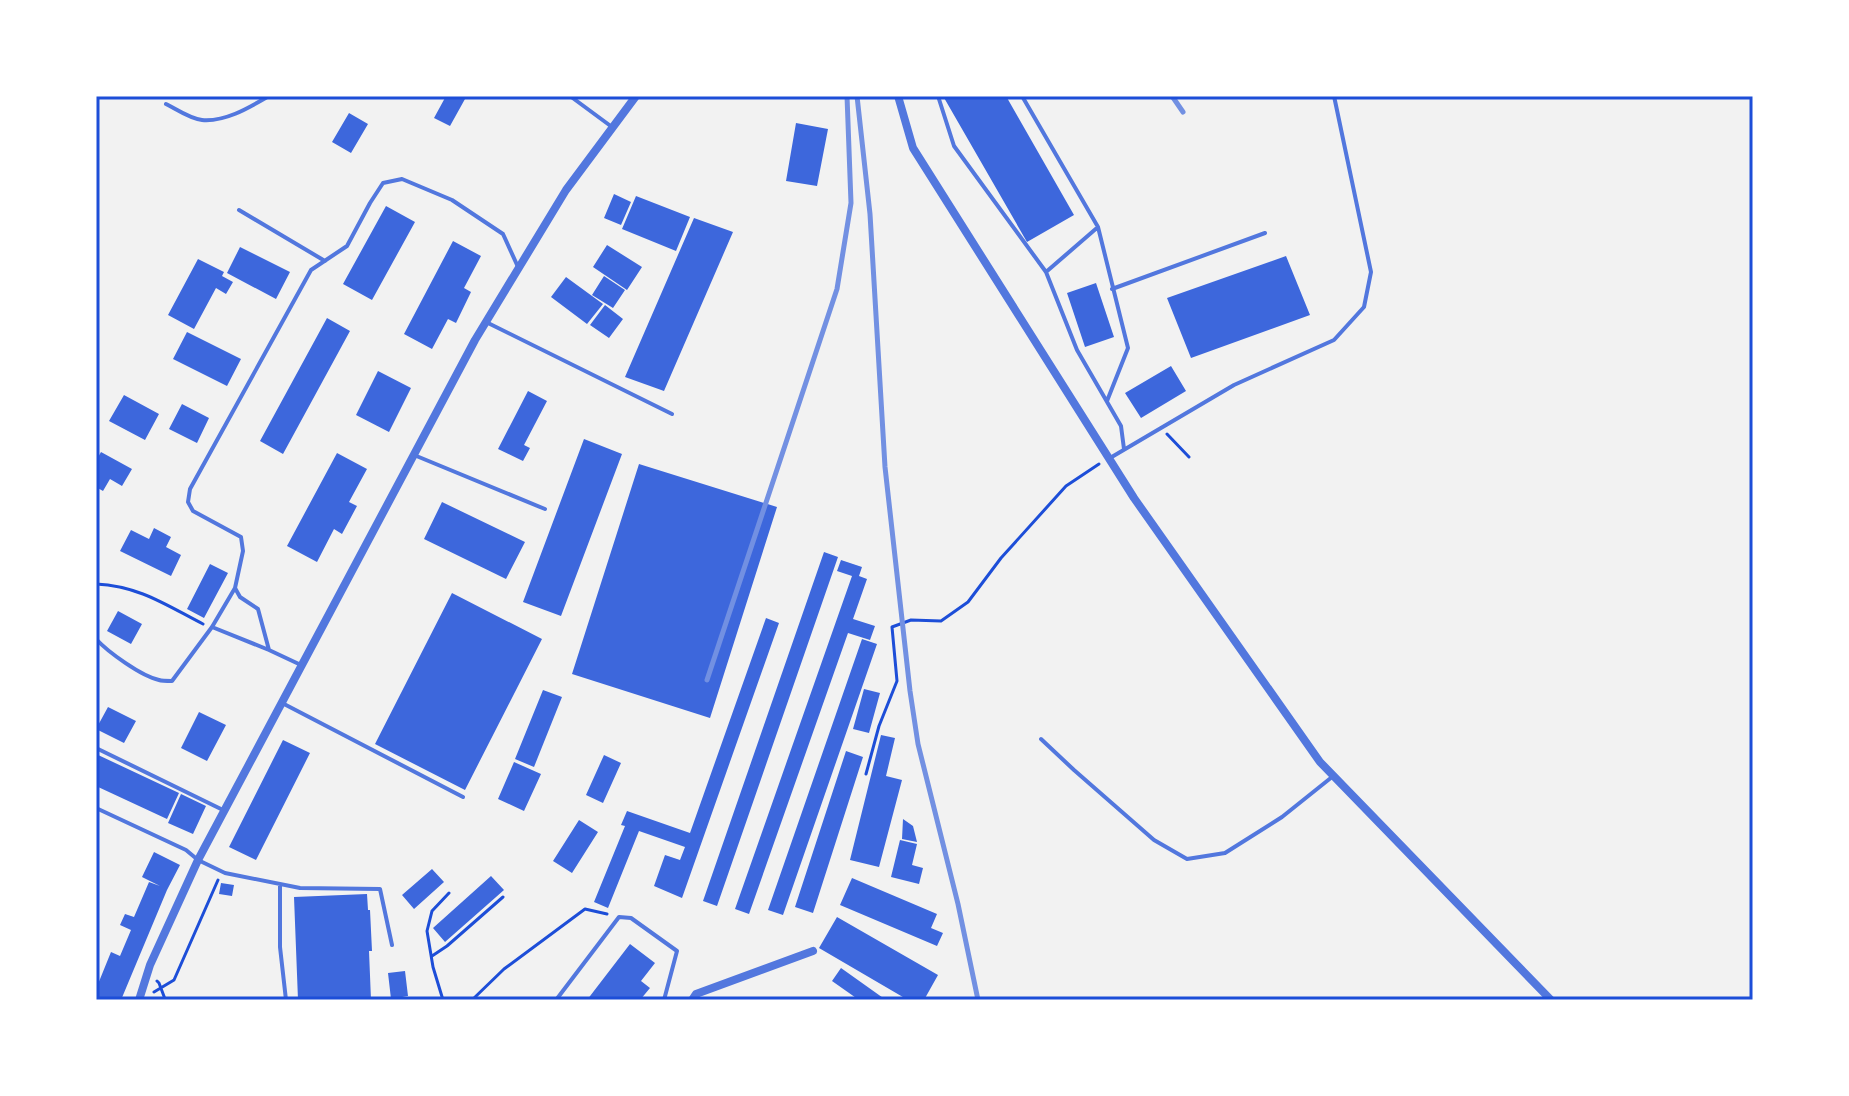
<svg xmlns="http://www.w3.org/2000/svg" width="1849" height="1096" viewBox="0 0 1849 1096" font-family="'Fira Sans',sans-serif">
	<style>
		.building { fill: #3d67dc }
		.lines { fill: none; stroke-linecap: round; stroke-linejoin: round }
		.path { stroke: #1d4ed8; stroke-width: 3 }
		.service { stroke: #5277de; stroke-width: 4 }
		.minor { stroke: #5277de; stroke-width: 8 }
		.rail { stroke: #7290e2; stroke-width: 5 }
		.neatline { fill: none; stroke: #1d4ed8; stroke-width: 3 }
	</style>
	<rect width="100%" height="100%" fill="#f2f2f2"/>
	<path class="building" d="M446,96H461L465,99L450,126L434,118Z
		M943,96H1006L1074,215L1027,242Z
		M349,113L368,124L351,153L332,142Z
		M796,123L828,129L817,186L786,181Z
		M614,194L631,202L621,225L604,218Z
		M636,196L690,217L676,251L622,229Z
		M386,206L415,222L372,300L343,284Z
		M694,218L733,232L664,391L625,377Z
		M453,241L481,256L464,288L471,292L456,323L448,319L432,349L404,334Z
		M607,245L642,267L627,290L593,267Z
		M240,247L290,272L276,299L227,273Z
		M1286,256L1310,315L1191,358L1167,298Z
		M198,259L224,272L222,276L233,282L226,294L216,288L194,329L168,315Z
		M604,276L625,290L613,308L592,295Z
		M566,277L603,304L587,324L551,297Z
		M1096,283L1114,337L1085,347L1067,293Z
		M605,305L623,319L609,338L590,325Z
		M327,318L350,331L283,454L260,441Z
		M187,332L241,359L227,386L173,359Z
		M1171,366L1186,391L1141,418L1125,393Z
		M378,371L411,388L389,432L356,415Z
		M528,391L547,401L524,445L530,448L523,461L498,449Z
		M124,395L159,414L145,440L109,421Z
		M182,404L209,418L197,443L169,429Z
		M584,439L622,454L561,616L523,602Z
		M101,452L132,469L122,486L110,479L103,491L96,487V461Z
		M337,453L367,469L349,502L357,506L342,534L334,529L317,562L287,546Z
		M639,464L777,507L710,718L572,674Z
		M442,502L525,542L506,579L424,539Z
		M154,528L171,537L166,547L181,555L171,576L120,551L131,530L149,539Z
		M824,552L838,557L717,906L703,901Z
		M841,560L862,567L859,576L867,579L853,619L875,626L870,640L848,633L749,914L735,909L852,576L837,571Z
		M210,564L228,573L204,618L187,609Z
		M452,593L542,639L465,790L375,744Z
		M118,611L142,624L131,644L107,631Z
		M766,618L779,623L682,898L654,886L665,855L680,860L685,847L639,831L608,908L594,902L625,826L621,825L627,811L690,833Z
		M862,639L877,644L783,915L768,910Z
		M864,689L880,693L869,733L853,729Z
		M543,690L562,697L534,767L515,759Z
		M108,707L136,721L124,743L96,729Z
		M199,712L226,725L207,761L181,748Z
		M881,735L895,738L886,776L902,780L879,867L850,860Z
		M283,740L310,753L256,860L229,847Z
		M846,751L863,757L813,913L795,907Z
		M96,754L179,793L167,819L96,786Z
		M604,755L621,763L603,803L586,795Z
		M514,762L541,774L524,811L498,799Z
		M181,794L206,806L193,834L168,823Z
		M903,819L913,826L917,842L902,839Z
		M579,820L598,832L572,873L553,861Z
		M900,840L917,844L912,865L923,868L919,884L891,877Z
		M154,852L180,865L167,890L121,1000H96V989L111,952L120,956L131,930L120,925L125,914L134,917L149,882L160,886L142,877Z
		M432,869L444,882L414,909L402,895Z
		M491,876L504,890L445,942L433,928Z
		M852,878L937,914L931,928L943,933L937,946L840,905Z
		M221,883L234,885L232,896L219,894Z
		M367,894L368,910H370L372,951H369L371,1000H298L294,897Z
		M837,917L938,975L924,1000H908L819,948Z
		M630,944L655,963L641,981L650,988L640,1000H587Z
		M841,968L886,1000H859L832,981Z
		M405,971L408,996L391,999L388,973Z"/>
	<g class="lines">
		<path class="path" d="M1167,434L1189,457
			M96,584C139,586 166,605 203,624
			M866,774L879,726L897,681L892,627L911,620L941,621L968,602L1001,558L1066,486L1099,464
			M432,956L447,946L503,897
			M157,981L159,983L165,999L168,1000
			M154,992L174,980L218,880
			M443,1000L433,967L427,931L432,911L449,893
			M472,1000L504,969L585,909L607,914"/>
		<path class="service" d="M570,96L612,127
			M938,96L954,146L1046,272L1077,350L1121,426L1124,449
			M1022,96L1098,227L1128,348L1107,401
			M166,104C176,109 190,119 202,120C226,122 250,107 269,96
			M239,210L325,261
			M1046,272L1098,227
			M1112,289L1265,233
			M488,323L672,414
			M414,455L545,509
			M1110,458L1234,385L1334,340L1364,307L1371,272L1334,96
			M212,627L269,650
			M96,639C108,652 141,676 159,680C162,681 169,681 172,681L212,627L235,588
			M301,665L269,650L258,609L240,597L235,588L243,551L241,537L193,511L188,502L190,489L311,270L347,246L370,203L383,183L402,179L452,200L503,234L518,267
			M284,704L463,797
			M1041,739L1074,770L1154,840L1187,859L1225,853L1282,817L1332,777
			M96,748L223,810
			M96,808L186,850L198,860L225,873L300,888L380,889L392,945
			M280,884V947L286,1000
			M556,1000L619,917L631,918L677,951L664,1000"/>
		<path class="minor" d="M898,96L913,148L1134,498L1320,762L1551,1000
			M139,1000L150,965L198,860L475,340L566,190L636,96
			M692,1000L696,994L813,951"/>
		<path class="rail" d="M857,96L870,214L885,467L910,691L918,744L958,904L978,1000
			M1172,96L1183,112
			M707,680L837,289L851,203L847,96"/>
	</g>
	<rect width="1849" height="1096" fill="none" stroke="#ffffff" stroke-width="196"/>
	<rect x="98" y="98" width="1653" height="900" class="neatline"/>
</svg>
